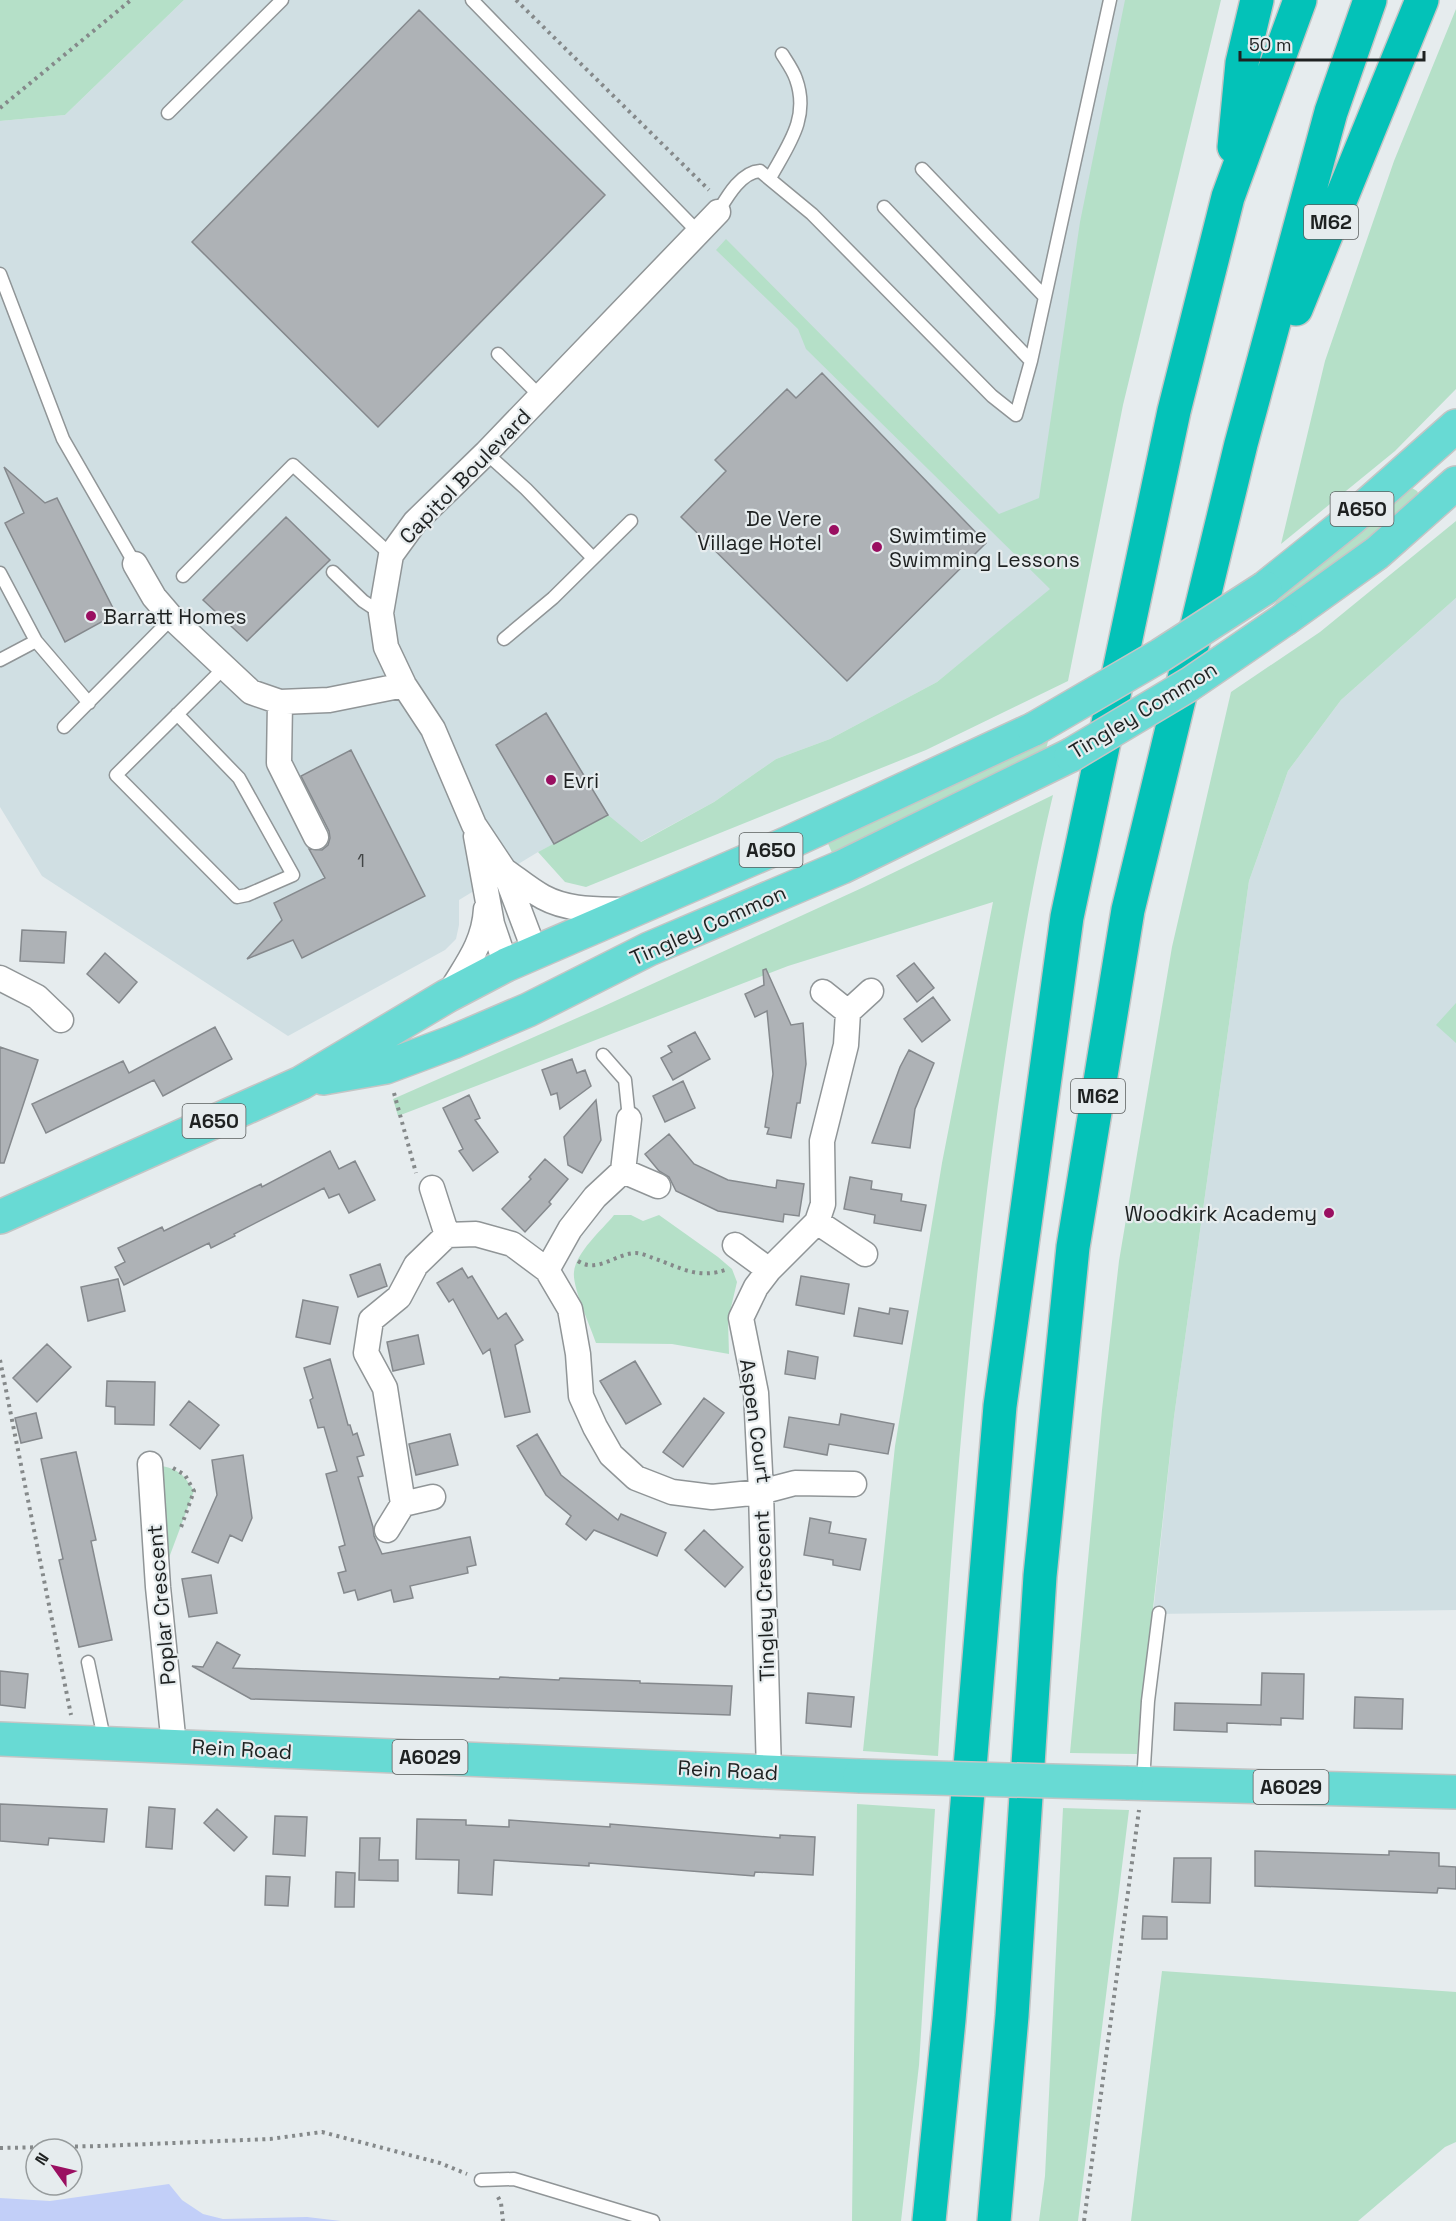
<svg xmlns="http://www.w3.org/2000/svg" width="1456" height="2221" viewBox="0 0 1456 2221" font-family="'Space Grotesk',sans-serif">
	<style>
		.built { fill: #d0dfe3 }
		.green { fill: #b5e0c8 }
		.water { fill: #c2cff8 }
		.building { fill: #aeb2b6; stroke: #85898d; stroke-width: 1.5 }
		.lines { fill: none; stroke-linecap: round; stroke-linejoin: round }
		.lane-casing { stroke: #909597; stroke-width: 15 }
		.street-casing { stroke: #909597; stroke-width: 27 }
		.primary-casing { stroke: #c4c5c5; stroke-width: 36 }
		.highway-casing { stroke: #c4c5c5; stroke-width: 36 }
		.path { stroke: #85898a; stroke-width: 4; stroke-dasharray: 3 4.5; stroke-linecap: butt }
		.lane { stroke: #fff; stroke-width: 12 }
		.street { stroke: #fff; stroke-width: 24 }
		.primary { stroke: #68dad4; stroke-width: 33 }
		.highway { stroke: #03c2b8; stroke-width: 33 }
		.primary-bridge-casing { stroke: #c4c5c5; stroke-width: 36; stroke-linecap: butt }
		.primary-bridge { stroke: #68dad4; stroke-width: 33 }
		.poi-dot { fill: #9a0f61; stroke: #e6ecee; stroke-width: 2 }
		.labels { text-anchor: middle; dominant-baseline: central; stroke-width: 4.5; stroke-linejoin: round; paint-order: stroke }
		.number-label { font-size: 18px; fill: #424546 }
		.shield { fill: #e6ecee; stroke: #5a5e5e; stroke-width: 1.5 }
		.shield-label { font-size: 20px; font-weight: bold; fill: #1e2121 }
		.street-label { font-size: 21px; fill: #1e2121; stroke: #e6ecee }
		.poi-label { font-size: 21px; fill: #1e2121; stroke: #e6ecee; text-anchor: start }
	</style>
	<rect width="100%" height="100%" fill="#e6ecee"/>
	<path class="built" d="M184,0H1129L1051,589L937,682L830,739L776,759L714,802L640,842L554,844L538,852L459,900V925L456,939L445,950L288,1036L42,876L0,807V121L65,115Z
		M1456,598V1610L1153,1614L1174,1417L1249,881L1288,771L1341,700Z"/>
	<path class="green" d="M0,0H184L65,115L0,121Z
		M1125,0H1221L1123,405L1068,681L926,750L586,887L565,882L538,852L608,815L641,842L714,802L776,759L830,739L937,682L1050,589L806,349L798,329L716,250L726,239L999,514L1039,498L1080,222Z
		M1456,9V389L1395,451L1281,544L1325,361L1394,161Z
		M1412,488L1417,491L1419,495L1417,502L1269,618L1280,592L1407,490Z
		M1456,521V598L1341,700L1288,771L1249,881L1174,1417L1137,1754L1070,1753L1102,1410L1119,1261L1172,947L1231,692L1320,632Z
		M1050,734L1045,753L833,855L826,839Z
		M1053,795C1028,898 1013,1003 998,1107C968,1323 951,1539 938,1756L863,1751L895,1446L942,1163L993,902L788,966L398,1116L393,1099L602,1007L864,887Z
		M1456,1003V1043L1436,1025Z
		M614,1215H631L643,1221L659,1215L718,1257L732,1269L737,1282L728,1320L729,1354L672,1344L596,1343C591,1327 572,1287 574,1272C576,1252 602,1230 614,1215Z
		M150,1464C174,1468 181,1469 194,1491L158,1587Z
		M857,1804L935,1809L919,2065L901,2221H852Z
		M1063,1808L1129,1810L1078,2221H1039L1045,2176Z
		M1162,1971L1456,1992V2142L1445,2147L1358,2221H1131Z"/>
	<path class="water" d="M169,2184L182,2200L203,2214L223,2219L307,2217L341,2221H0V2198L50,2201Z"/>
	<path class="building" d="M419,10L605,195L378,427L192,242Z
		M822,373L986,543L847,681L681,517L726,471L715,460L787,389L796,398Z
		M4,467L45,503L57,498L116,614L65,642L5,523L24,513Z
		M286,517L330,560L247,641L203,600Z
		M546,713L608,815L554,844L496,745Z
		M351,750L425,896L302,958L293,940L247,959L282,920L274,903L325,878L309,849L322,850L328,845L330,838L329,831L301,776Z
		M22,930L66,932L64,963L20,961Z
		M105,953L137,982L119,1003L87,974Z
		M914,963L934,988L917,1002L897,976Z
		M766,969L791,1025L803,1023L806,1064L800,1103H797L791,1138L767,1134L769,1128L765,1127L773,1074L767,1011L755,1017L745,994L764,985L763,970Z
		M933,997L950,1020L922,1042L904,1019Z
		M215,1027L232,1059L163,1096L154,1080L46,1133L32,1104L123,1061L129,1073Z
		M695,1032L710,1059L673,1080L661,1058L672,1052L668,1046Z
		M0,1047L38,1060L4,1163H0Z
		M909,1050L934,1063L915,1109L910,1148L872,1143L900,1067Z
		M572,1059L577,1073L585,1070L591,1086L560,1109L557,1093L551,1095L542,1070Z
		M683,1081L695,1108L665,1122L653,1096Z
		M469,1095L480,1118L475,1120L498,1152L473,1171L459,1151L463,1149L443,1108Z
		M596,1100L601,1140L582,1173L568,1165L564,1137Z
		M669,1134L694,1164L728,1180L776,1188L777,1180L804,1184L799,1216L784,1214L783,1222L718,1211L676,1191L669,1177L659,1171L645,1154Z
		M330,1151L339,1169L355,1161L375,1200L349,1213L339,1194L329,1198L324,1188L234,1234L235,1236L211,1248L209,1243L124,1285L115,1267L125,1262L118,1248L162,1227L164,1231L261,1184L262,1187Z
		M545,1159L568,1179L549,1202L551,1204L525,1232L502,1209L531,1179L529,1177Z
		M850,1177L872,1181L871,1189L902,1194L901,1201L926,1205L921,1231L874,1223L875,1215L844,1209Z
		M380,1264L387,1286L358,1297L350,1275Z
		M462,1268L468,1278L472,1276L498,1319L506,1313L523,1340L515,1345L530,1412L505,1417L490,1349L483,1354L453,1299L449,1302L437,1283Z
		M801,1276L849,1284L844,1314L796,1305Z
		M118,1279L125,1311L88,1321L81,1287Z
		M303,1300L338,1307L330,1344L296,1337Z
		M859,1308L889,1314L890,1308L908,1311L902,1344L854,1336Z
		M418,1335L424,1364L393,1371L387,1342Z
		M47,1344L71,1367L37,1402L13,1378Z
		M788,1351L818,1357L815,1379L785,1374Z
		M330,1359L348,1425H350L353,1435L357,1433L364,1455L357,1457L363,1476L358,1477L373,1527L374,1536L382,1554L470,1537L476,1565L467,1567L468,1573L410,1586L413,1598L394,1602L391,1590L358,1600L355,1590L344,1593L338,1573L346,1571L339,1547L345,1545L326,1474L337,1471L324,1427L318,1428L310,1400L313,1398L304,1368Z
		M635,1361L661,1404L626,1424L600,1381Z
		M107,1381L155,1382L154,1425L115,1424V1407L106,1406Z
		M704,1398L724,1413L683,1467L663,1452Z
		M189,1401L219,1425L200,1449L170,1425Z
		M36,1413L42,1438L21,1443L15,1418Z
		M841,1414L894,1424L888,1454L829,1444L827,1455L784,1447L789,1417L839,1425Z
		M450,1434L458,1465L416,1475L409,1444Z
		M537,1434L561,1475L618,1520L621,1514L666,1533L657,1556L594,1530L586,1540L566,1524L571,1516L546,1495L517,1446Z
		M76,1452L96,1540L91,1541L112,1640L79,1647L59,1560L63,1559L41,1459Z
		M243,1455L252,1518L242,1541L230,1535L218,1563L192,1552L217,1495L212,1460Z
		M810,1518L831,1522L829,1533L866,1539L860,1570L833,1565V1560L804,1555Z
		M704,1530L743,1567L725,1587L685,1550Z
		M211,1575L217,1613L189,1617L182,1579Z
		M217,1642L240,1655L233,1668L499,1679L500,1677L559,1680L560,1678L640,1681V1683L732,1686L730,1715L251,1699L192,1666L203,1667Z
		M0,1671L28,1674L25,1708L0,1705Z
		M1262,1673L1304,1674L1303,1719L1281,1718V1725L1227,1723V1732L1174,1730L1175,1703L1261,1705Z
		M808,1693L854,1697L851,1727L806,1723Z
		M1355,1697L1403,1699L1402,1729L1354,1728Z
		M0,1804L107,1809L104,1842L49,1838L48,1845L0,1841Z
		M149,1807L175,1809L172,1849L146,1847Z
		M217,1809L247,1837L234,1851L204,1823Z
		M275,1816L307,1817L305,1856L273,1854Z
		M417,1819L466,1820V1825L509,1827V1820L610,1827V1824L780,1838V1835L815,1837L813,1875L755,1872L754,1876L589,1863V1866L494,1860L492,1895L458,1893L459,1860L416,1859Z
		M360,1838H380L379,1860H398V1881L359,1880Z
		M1255,1851L1389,1855V1851L1439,1853V1866L1456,1867V1889L1438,1888L1437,1893L1255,1886Z
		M1174,1858H1211L1210,1903L1172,1902Z
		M336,1872L355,1873L354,1907H335Z
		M266,1876L290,1877L288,1906L265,1905Z
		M1143,1916L1167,1917V1939H1142Z"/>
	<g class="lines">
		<defs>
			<path id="lane" d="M472,0L699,233
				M168,113L282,0
				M922,169L1044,296
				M770,178C788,145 810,118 796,79C793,70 787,62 782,54
				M884,207L1031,361
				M718,212C727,197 741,172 760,171L812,214L992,396L1016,415L1031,361L1110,0
				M0,274L63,439L135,564
				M498,354L541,397
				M486,453L526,489L592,557
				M333,572L363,601L381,613
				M0,573L36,641L89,703
				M183,576L293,465L391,555
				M504,639L553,598L631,521
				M0,660L36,641
				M177,714L239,778L293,875L247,895L237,897L116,775L224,668
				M64,727L172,618
				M603,1055L625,1080L629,1119
				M88,1662L105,1743
				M1143,1782L1148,1701L1159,1613
				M481,2180L514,2179L653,2221"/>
			<path id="street" d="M135,564L154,597L172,618L251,692L280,702L329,700L404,685
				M280,702L279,763L316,837
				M476,836L492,924L506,965
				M504,870C517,879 530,890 543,897C569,911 598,909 626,910
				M535,952L504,870L474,825L433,729L404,685L386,647L381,613L391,555L415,522L486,453L718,212
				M0,978L37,997L61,1020
				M823,992L848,1012L871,991
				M449,994C466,965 484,944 486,909
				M848,1012L846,1045L822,1141L823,1204L817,1222L769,1270L756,1287L741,1318L756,1393L761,1492L795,1483L854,1484
				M629,1119L623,1171L658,1186
				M432,1188L447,1235
				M817,1222L865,1254
				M735,1245L769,1270
				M547,1270L570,1229L595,1197L623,1171
				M150,1464L158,1587L174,1746
				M403,1504L385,1388L366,1353L371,1320L399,1297L416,1265L447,1235L476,1234L512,1244L547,1270L570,1309L578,1354L581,1396L595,1427L611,1455L636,1478L672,1492L712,1497L761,1492L769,1772
				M387,1530L403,1504L433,1497"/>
			<path id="primary" d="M1265,588L1351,519L1456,426
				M1285,619L1377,553L1456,483
				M323,1078L386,1067L453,1042L528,1010L649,949L842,867L1071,755
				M0,1217L301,1083L447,996L506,965L786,844L1034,729
				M0,1739L860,1776
				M1126,1783L1456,1792"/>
			<path id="highway" d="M1234,147L1242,63L1257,0
				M1296,309L1422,0
				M929,2221L949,2020L1000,1406L1067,917L1174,411L1228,197L1300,0
				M994,2221L1012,2016L1040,1576L1073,1247L1128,910L1241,444L1331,112L1370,0"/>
		</defs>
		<use href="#lane" class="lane-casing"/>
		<use href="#street" class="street-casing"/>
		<use href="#primary" class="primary-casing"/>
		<use href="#highway" class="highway-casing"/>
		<path class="path" d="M516,0L709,190
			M0,108L131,0
			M394,1093L416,1173
			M578,1261C598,1274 616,1253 636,1253C641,1253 648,1256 653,1258C682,1268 698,1280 728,1269
			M0,1360L71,1715
			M173,1468L185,1475L194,1491L180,1530
			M0,2148L100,2146L270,2139L322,2132L440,2163L467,2174
			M498,2197L501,2203L503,2221
			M1084,2221L1139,1810"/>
		<use href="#lane" class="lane"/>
		<use href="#street" class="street"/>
		<use href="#primary" class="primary"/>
		<use href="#highway" class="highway"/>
		<defs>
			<path id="primary-bridge" d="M1034,729L1161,655L1265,588
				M1071,755L1190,684L1285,619
				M860,1776L1126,1783"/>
		</defs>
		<use href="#primary-bridge" class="primary-bridge-casing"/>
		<use href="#primary-bridge" class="primary-bridge"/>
	</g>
	<g class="poi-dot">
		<circle cx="834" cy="530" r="6"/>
		<circle cx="877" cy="547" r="6"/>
		<circle cx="91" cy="616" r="6"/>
		<circle cx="551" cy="780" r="6"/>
		<circle cx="1329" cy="1213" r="6"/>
	</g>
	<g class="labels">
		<g class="number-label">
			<text x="361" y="860">1</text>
		</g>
		<g class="shield">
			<rect x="1304" y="205" width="54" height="34" rx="4.5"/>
			<rect x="1330.5" y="492" width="63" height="34" rx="4.5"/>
			<rect x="739.5" y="833" width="63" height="34" rx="4.5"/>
			<rect x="1071" y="1079" width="54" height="34" rx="4.5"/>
			<rect x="182.5" y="1104" width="63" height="34" rx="4.5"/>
			<rect x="392.5" y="1740" width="75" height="34" rx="4.5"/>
			<rect x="1253.5" y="1770" width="75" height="34" rx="4.5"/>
		</g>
		<g class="shield-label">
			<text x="1331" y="222">M62</text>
			<text x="1362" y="509">A650</text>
			<text x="771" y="850">A650</text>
			<text x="1098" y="1096">M62</text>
			<text x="214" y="1121">A650</text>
			<text x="430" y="1757">A6029</text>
			<text x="1291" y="1787">A6029</text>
		</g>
		<g class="street-label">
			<text transform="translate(465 476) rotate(-46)">Capitol Boulevard</text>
			<text transform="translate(1143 710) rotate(-31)">Tingley Common</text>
			<text transform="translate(708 925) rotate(-24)">Tingley Common</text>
			<text transform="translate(756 1421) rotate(82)">Aspen Court</text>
			<text transform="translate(764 1596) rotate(-92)">Tingley Crescent</text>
			<text transform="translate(161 1605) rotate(-95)">Poplar Crescent</text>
			<text transform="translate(242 1749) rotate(3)">Rein Road</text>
			<text transform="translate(728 1770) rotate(3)">Rein Road</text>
		</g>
		<g class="poi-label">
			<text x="822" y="518" text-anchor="end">De Vere<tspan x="822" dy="24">Village Hotel</tspan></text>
			<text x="889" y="535">Swimtime<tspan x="889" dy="24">Swimming Lessons</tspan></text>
			<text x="103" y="616">Barratt Homes</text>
			<text x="563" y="780">Evri</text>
			<text x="1317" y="1213" text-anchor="end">Woodkirk Academy</text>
		</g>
	</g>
	<g transform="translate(54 2167) rotate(304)"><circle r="28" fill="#e6ecee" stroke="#969b9c" stroke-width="1.5"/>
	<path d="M0-4.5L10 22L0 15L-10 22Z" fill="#9a0f61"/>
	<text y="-9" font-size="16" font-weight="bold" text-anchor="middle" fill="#1e2121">N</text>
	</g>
	<path d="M1240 51v9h184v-9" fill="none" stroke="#1e2121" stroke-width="3"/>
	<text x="1249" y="51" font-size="18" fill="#1e2121" stroke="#e6ecee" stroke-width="4.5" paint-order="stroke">50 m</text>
</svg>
